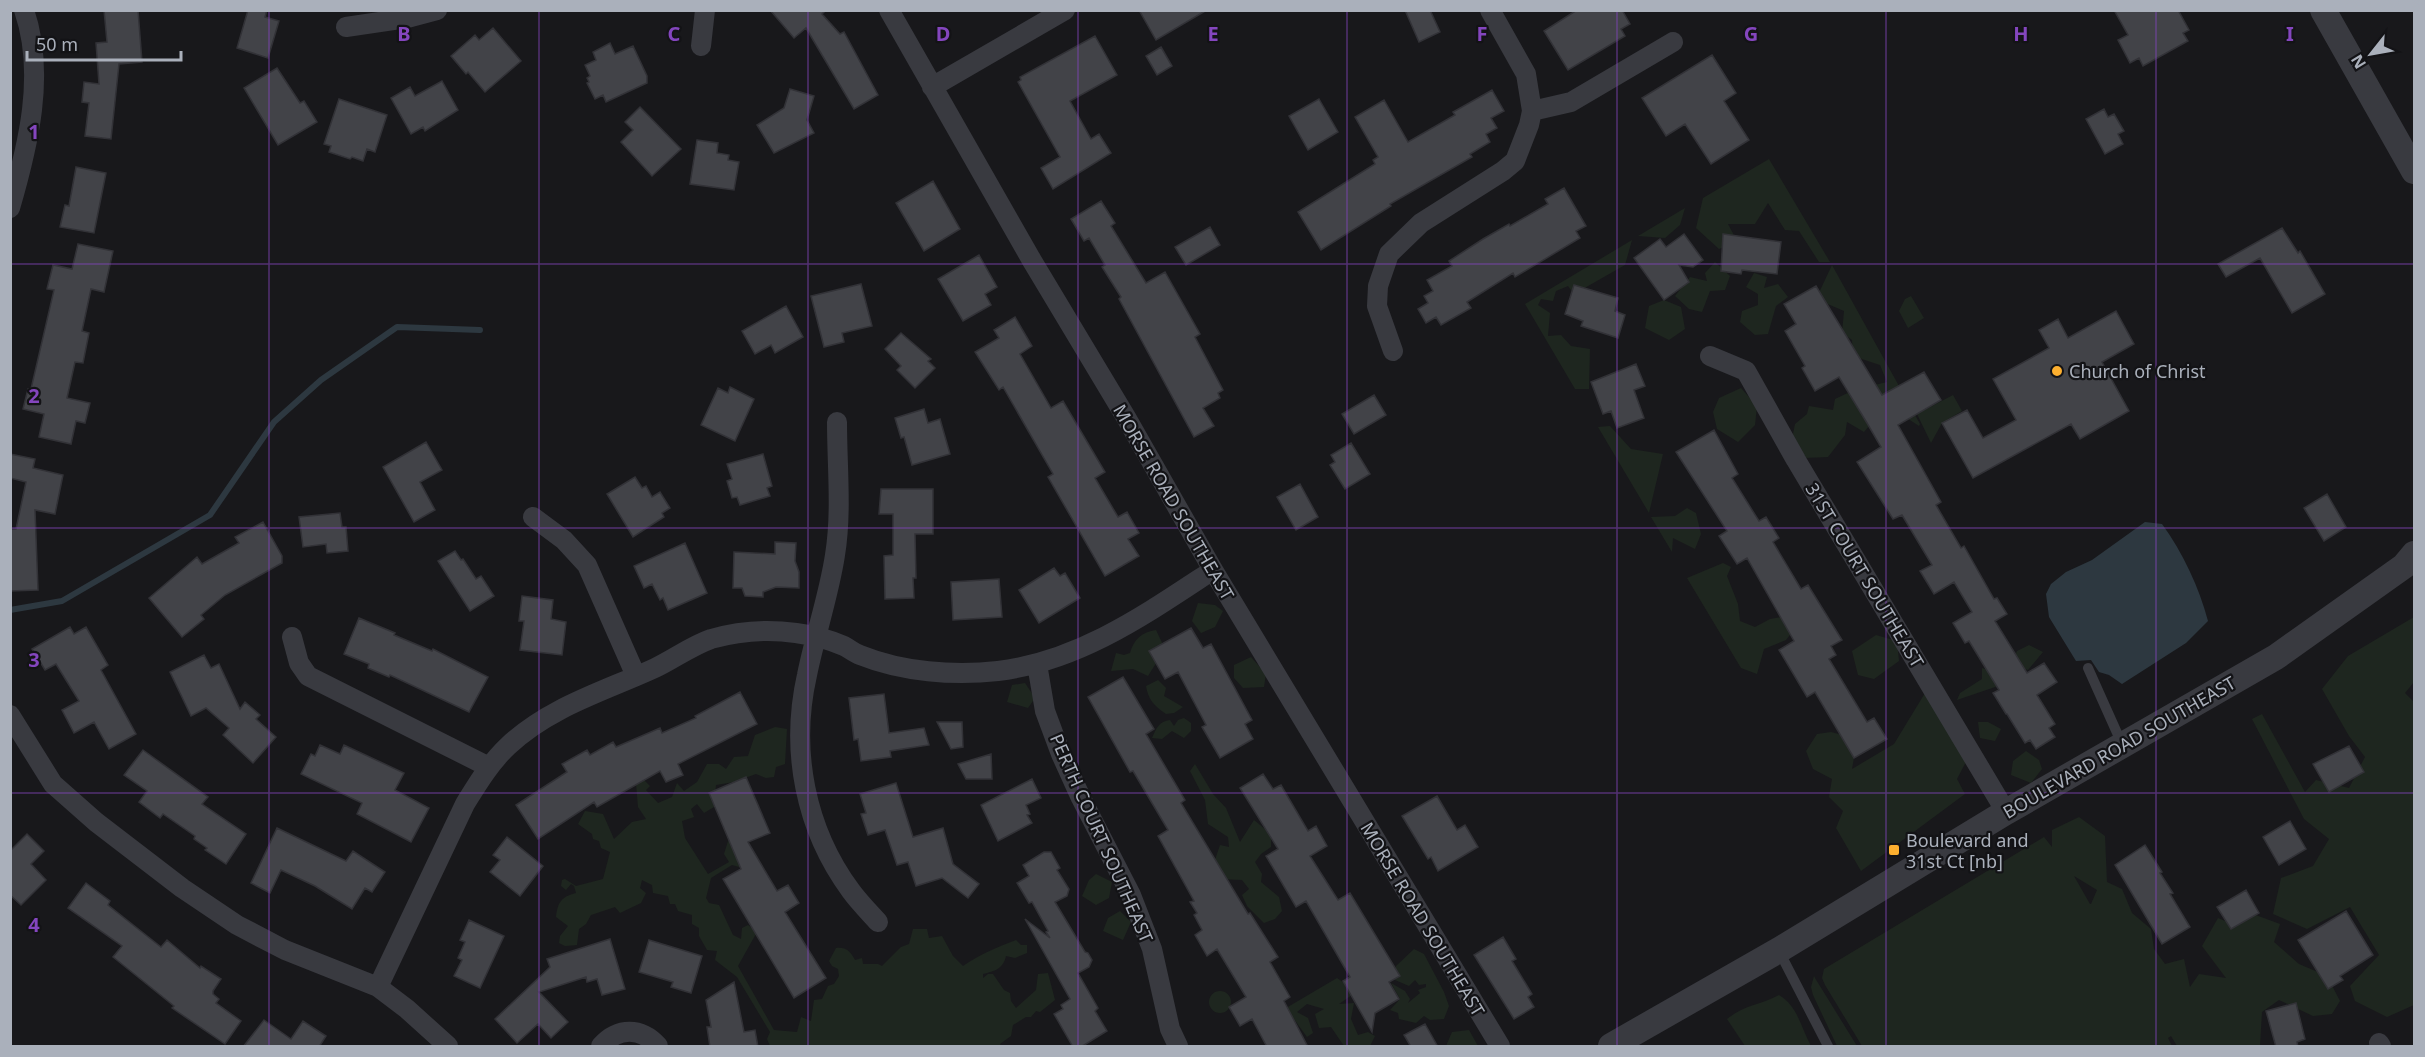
<svg xmlns="http://www.w3.org/2000/svg" width="2425" height="1057" viewBox="0 0 2425 1057" font-family="'Noto Sans',sans-serif">
	<style>
		.green { fill: #1e261f; fill-rule: evenodd }
		.water { fill: #2d3840 }
		.lines { fill: none; stroke-linecap: round; stroke-linejoin: round }
		.stream { stroke: #2d3840; stroke-width: 6 }
		.building { fill: #424348; stroke: #323237; stroke-width: 1.5 }
		.service { stroke: #393a40; stroke-width: 10 }
		.minor { stroke: #393a40; stroke-width: 20 }
		.tertiary { stroke: #393a40; stroke-width: 26 }
		.grid { fill: none; stroke: #8446be; stroke-width: 1.5; stroke-opacity: 0.55 }
		.poi-dot { fill: #fcaf2f; stroke: #131316; stroke-width: 2 }
		.labels { text-anchor: middle; dominant-baseline: central; stroke-width: 4.5; stroke-linejoin: round; paint-order: stroke }
		.poi-label { font-size: 18px; fill: #aab0bb; stroke: #131316; text-anchor: start }
		.street-label { font-size: 18px; fill: #aab0bb; stroke: #131316 }
		.grid-label { font-size: 20px; text-anchor: middle; font-weight: bold; fill: #8446be; stroke: #131316; stroke-width: 4.5; stroke-linejoin: round; paint-order: stroke }
	</style>
	<rect width="100%" height="100%" fill="#18181b"/>
	<path class="green" d="M1769,159L1830,262H1819L1799,231L1785,230L1768,203L1755,224H1728L1737,241L1719,249L1696,228L1703,198Z
		M1685,208L1680,225L1665,238L1638,236Z
		M1632,240L1625,265L1574,294L1568,286L1556,291L1553,301L1541,299L1538,305L1550,313L1548,336L1561,335L1571,346L1590,349L1589,389H1575L1525,304Z
		M1715,262L1730,276L1725,290L1710,291L1702,312L1689,309L1675,296L1690,277L1707,281L1705,273Z
		M1832,265L1920,424L1919,426L1887,405L1864,432L1847,422L1845,435L1828,457L1805,458L1791,444L1795,424L1807,414L1809,406L1833,410L1835,399L1854,390L1887,382L1880,365L1853,356L1852,340L1842,333L1844,311L1816,299Z
		M1754,273L1767,277L1764,288L1778,284L1788,297L1776,306L1768,334L1755,335L1740,322L1742,311L1758,305V294L1746,287Z
		M1911,296L1924,318L1908,328L1899,311L1905,299Z
		M1664,300L1681,307L1685,329L1669,340L1645,328L1649,306Z
		M1741,388L1757,406L1755,425L1738,442L1717,429L1713,412L1719,398Z
		M1953,395L1962,411L1942,423L1931,443L1917,414Z
		M1610,426L1631,449L1663,454L1649,513L1598,427Z
		M1687,508L1696,513L1701,534L1695,549L1673,538L1672,552L1651,517L1675,516Z
		M1723,563L1731,567L1727,576L1738,604L1740,621L1755,627L1770,619L1787,616L1797,626L1786,640L1764,649L1757,674L1741,668L1687,578Z
		M1198,603L1215,605L1223,611L1215,627L1201,633L1192,621Z
		M2414,617V682L2405,693L2414,702V1005L2387,1017L2355,1001L2350,986L2379,955L2350,907L2307,929L2273,914L2281,878L2313,866L2329,839L2304,819L2252,719L2262,714L2305,792L2316,780L2349,788L2365,757L2349,736L2322,689L2348,656Z
		M1156,630L1165,649L1148,676L1133,669L1111,671L1116,653L1124,655L1130,653C1134,639 1142,632 1156,630Z
		M1876,635L1897,641L1899,661L1874,679L1858,675L1852,651Z
		M2029,645L2043,652L2028,670L2018,667L2001,685L1957,700L1960,693L1982,679V668L1999,673L2011,665L2017,651Z
		M1251,657L1266,674L1264,687L1243,688L1234,678V665Z
		M1158,680L1166,688L1164,696L1183,707L1174,713L1166,714C1154,706 1148,699 1146,686Z
		M1025,683L1035,698L1028,708L1007,702L1012,685Z
		M1925,693L1955,707L1951,731L1967,760L1957,779L1965,794L1861,871L1836,828L1843,811L1829,797L1832,779L1813,769L1806,751L1817,734L1831,732L1846,736L1855,752L1852,769L1894,744Z
		M1184,718L1191,723V731L1184,738L1172,731L1162,739L1152,738C1156,729 1159,721 1170,720L1174,726L1178,720Z
		M1978,722H1988L2001,729L1995,741L1980,738Z
		M775,727L787,729L785,764L776,767L774,777L766,778L756,774L734,782L716,785L714,807L704,813L697,804L691,809L694,817L682,821L685,838L708,874L729,862L724,854L728,841L747,847L746,862L739,867L732,865L711,878L706,898L709,903L719,905L733,935L741,939L742,928L748,925L757,932L738,966L774,1030L797,1032L801,1017L811,1021L814,1000L822,999L828,986L834,984L839,976L838,969L832,966L829,961L836,948C846,947 850,951 855,960L862,958L863,964H878L882,966L901,947L909,944L913,929H927L929,938L942,936L953,956L963,966C979,955 997,947 1016,940L1021,945H1027V953L1015,958L1006,956C1003,969 995,971 983,974V978L988,974H993L1004,990L1010,993L1011,1001L1016,1008L1036,990L1038,974L1048,973L1055,1000L1040,1012L1036,1011L1031,1017H1026L1013,1025L1011,1036L1000,1044L1001,1046H770L767,1039L770,1032L737,977L715,960L717,951L707,950L699,936V928L692,924V915L678,911L675,904H670L668,896L653,893L652,885L642,880L640,888L646,893L641,903L620,913L615,907L591,915L586,924L579,929L577,945L565,946L559,943L560,936L568,926L556,917C558,902 561,897 576,893L574,886L571,884L566,890L561,886L562,880L565,879L576,886L603,879L610,852L601,848L599,841L593,839L592,834L578,824L585,811L603,814L614,839L632,822L646,819L638,807L635,771L650,786L646,790L658,803L672,797L677,783L684,791L697,782L707,764H719L726,769L734,757L748,756L755,735Z
		M2026,751L2039,760L2042,769L2031,783L2011,775L2013,761Z
		M1195,764L1213,794L1226,808L1240,842L1254,820L1271,834V847L1261,854L1255,862L1262,874L1261,882L1279,897L1282,911L1275,919L1264,923L1247,906L1242,895L1249,889L1242,880L1220,879L1213,866L1220,845L1229,847L1228,837L1208,824L1205,800L1190,771Z
		M2079,817L2105,836L2107,882L2122,889L2132,913L2151,929L2154,949L2165,964L2184,959L2190,987L2199,974L2226,978L2202,946L2218,918L2232,924L2253,914L2280,924L2274,942L2299,964L2327,976L2340,1001L2332,1014L2313,1016L2279,1000L2262,1012L2260,1046H2177L2171,1036L2168,1038L2172,1046H1862L1825,985L1822,978L1824,969L2044,837L2052,847V830ZM2074,876L2097,890L2091,904H2090Z
		M1096,874L1112,882L1109,898L1096,905L1082,896L1089,880Z
		M1120,911L1131,922L1123,940L1103,931L1108,918Z
		M1414,949L1424,954L1444,992L1449,1006L1444,1019L1430,1020L1424,1016L1416,1023L1399,1019L1398,1013L1390,1010L1400,999L1391,983L1405,991L1410,999L1408,1003L1420,993L1418,990L1426,987V984L1419,985L1415,980L1409,986L1395,980L1396,966Z
		M1814,976L1815,978L1857,1046H1837L1813,995L1811,987Z
		M1337,978L1344,983L1352,995L1339,1004L1354,1003L1351,1019L1358,1035L1368,1032L1375,1036L1370,1046H1344L1331,1027L1319,1028L1315,1014L1324,1009L1307,1004L1297,1012L1308,1018L1313,1033L1307,1037L1291,1015L1259,1024Z
		M1209 1002a11 11 0 1 1 22 0a11 11 0 1 1-22 0Z
		M1779,995C1798,1006 1801,1028 1811,1046H1745L1727,1019C1744,1005 1760,1005 1779,995Z
		M1469,1030L1478,1046H1446L1452,1032Z"/>
	<path class="water" d="M2145,522L2162,524C2183,553 2199,587 2208,621L2186,643L2122,684L2109,675L2099,672L2091,660L2076,661L2049,617L2046,594L2051,584L2066,572L2092,560Z"/>
	<g class="lines">
		<path class="stream" d="M10,610L62,601L210,515L274,422L321,380L397,327L480,330"/>
	</g>
	<path class="building" d="M104,10H138L142,62L119,64L111,139L85,136L89,103L82,102L84,82L99,84L96,43L107,42Z
		M248,10H267L265,17L279,21L268,58L237,48Z
		M770,10H826L822,14L840,34L844,32L878,95L854,109L806,28L794,38Z
		M1139,10H1207L1156,40Z
		M1405,10H1430L1440,32L1419,42Z
		M1577,10H1622L1630,24L1621,29L1625,36L1568,70L1544,31Z
		M2114,10H2178L2189,30L2183,33L2188,41L2143,66L2139,58L2130,63L2118,40L2128,35Z
		M493,28L521,61L485,92L468,72L466,74L451,56L475,35L479,40Z
		M1095,36L1117,75L1070,101L1091,139L1099,134L1111,153L1053,189L1041,168L1060,157L1018,82L1021,80L1020,77Z
		M610,43L615,54L633,46L647,76V83L606,102L603,95L595,99L587,83L589,82L587,78L590,76L585,65L596,60L593,52Z
		M1161,47L1172,66L1157,75L1146,56Z
		M1712,55L1736,93L1724,101L1749,140L1711,164L1685,124L1666,136L1642,98Z
		M277,68L300,103L304,101L317,122L278,145L244,88Z
		M442,81L458,110L425,131L423,127L411,134L391,98L410,87L415,96Z
		M790,89L814,96L807,120L814,133L774,153L757,125L784,108Z
		M1492,90L1504,111L1491,118L1497,128L1486,134L1490,142L1470,154L1472,157L1390,204L1391,206L1321,250L1298,212L1375,164L1373,160L1378,157L1355,117L1384,100L1408,142L1455,115L1453,112Z
		M339,99L387,115L375,152L367,149L363,161L352,157L350,159L329,152L331,146L324,144Z
		M1319,99L1338,132L1308,150L1289,116Z
		M640,107L681,149L652,176L621,142L633,130L625,122Z
		M2104,109L2108,117L2114,114L2124,131L2118,134L2123,144L2105,154L2086,119Z
		M697,140L718,143L717,153L729,155L728,160L739,162L734,190L690,184Z
		M76,167L106,173L94,233L60,227L65,205L69,206Z
		M933,181L960,229L924,251L896,203Z
		M1564,188L1586,226L1576,231L1580,238L1515,277L1513,273L1467,302L1471,308L1441,325L1436,317L1426,323L1418,309L1428,303L1424,296L1433,291L1427,280L1452,266L1449,261L1483,239L1509,224L1510,226L1548,204L1545,199Z
		M1101,201L1115,223L1111,226L1146,283L1165,272L1200,334L1195,337L1223,390L1218,393L1220,398L1203,408L1214,426L1194,437L1119,299L1121,297L1102,267L1105,265L1089,238L1084,241L1071,219Z
		M1210,227L1220,245L1186,265L1175,247Z
		M2282,228L2298,253L2300,251L2325,294L2292,313L2260,258L2226,277L2218,264Z
		M1684,234L1703,260L1693,267L1679,265L1689,282L1664,300L1634,258L1660,239L1666,247Z
		M1723,234L1781,242L1777,274L1742,270L1741,274L1721,271Z
		M78,244L113,251L104,292L91,289L82,331L89,333L83,363L75,362L67,398L90,403L85,423L76,421L71,444L39,437L44,414L23,409L28,389H31L54,290L47,289L53,265L72,269Z
		M979,255L997,287L985,294L991,305L963,321L938,279Z
		M861,284L872,326L842,333L844,342L824,347L811,296Z
		M1574,285L1618,298L1615,311L1625,315L1618,338L1581,326L1583,321L1565,314Z
		M1816,286L1882,395L1924,372L1941,400L1898,425L1941,502L1936,505L1961,548L1964,546L1994,599L1997,598L2007,614L1995,621L2027,673L2044,663L2057,682L2037,695L2055,724L2049,728L2055,737L2036,749L2030,740L2025,743L2007,714H2006L1993,693L1999,690L1969,641L1965,643L1953,623L1972,612L1954,582L1934,594L1920,571L1932,565L1902,515L1893,519L1857,462L1881,447L1867,423L1839,377L1815,391L1802,368L1805,366L1785,331L1796,324L1784,304Z
		M786,306L803,337L775,353L771,345L755,354L742,331Z
		M2116,311L2134,344L2102,362L2129,411L2080,439L2071,424L1973,478L1942,423L1967,410L1983,438L2016,420L1993,379L2049,348L2039,330L2058,319L2068,338Z
		M1015,317L1032,346L1020,354L1051,408L1063,401L1105,472L1095,478L1118,517L1127,512L1139,533L1128,539L1139,556L1105,576L1048,477L1053,474L1003,387L999,390L975,352L999,338L994,330Z
		M901,333L931,359L928,361L935,368L915,388L897,370L901,366L885,349Z
		M1636,364L1645,386L1634,390L1644,418L1617,428L1611,411L1603,414L1591,382Z
		M730,387L754,399L735,441L701,425L718,388L728,393Z
		M1374,395L1386,415L1354,434L1342,414Z
		M924,409L928,423L940,419L950,454L912,465L904,437L901,438L895,418Z
		M1714,430L1738,474L1732,478L1759,521L1766,517L1779,538L1773,542L1801,589L1808,585L1842,640L1831,646L1836,655L1829,659L1867,722L1874,718L1887,739L1854,758L1815,692L1807,697L1779,650L1794,641L1747,558L1737,564L1719,536L1727,531L1676,452Z
		M426,442L442,470L420,482L435,510L414,522L383,467Z
		M1351,443L1370,474L1345,489L1330,465L1335,462L1331,455Z
		M10,454L35,459L33,468L63,475L55,514L35,510L38,590L10,591V529H16L26,482L10,478Z
		M763,454L772,486L767,488L770,496L740,505L737,497L732,498L727,481L732,479L727,464Z
		M635,477L642,488L646,486L652,497L660,492L670,508L662,513L664,517L633,537L607,494Z
		M1300,484L1318,517L1296,530L1277,497Z
		M881,489H933V534H915L916,578H913L914,598L885,599L884,556L893,555V514H879Z
		M2327,494L2346,527L2324,541L2304,508Z
		M340,513L342,527H346L348,551L327,553L326,544L303,547L299,517Z
		M263,522L282,556V563L225,595L201,615L204,619L182,637L149,598L197,557L202,564L239,543L235,537Z
		M775,542L796,543L795,561L799,572V588L776,587L763,592V597L745,596L742,588H733L734,552L775,554Z
		M685,543L707,593L668,610L663,598L660,600L652,584L644,588L634,566Z
		M455,551L461,560L463,559L476,579L481,576L494,596L470,611L438,561Z
		M1054,568L1060,576L1065,573L1080,598L1039,623L1019,590Z
		M999,579L1002,617L953,620L951,582Z
		M522,596L553,600L551,619L566,622L562,655L520,650L524,621H519Z
		M359,618L395,633L394,635L432,651L433,649L488,677L469,712L390,675L389,677L368,668L369,664L344,654Z
		M70,627L74,634L86,627L108,665L101,670L136,734L109,749L94,722L74,733L62,710L79,701L56,664L45,670L32,649Z
		M1191,628L1203,648L1211,644L1252,720L1245,724L1253,739L1220,758L1202,727L1206,725L1178,672L1165,679L1149,651Z
		M204,655L211,668L219,664L240,709L245,702L260,715L256,719L276,737L253,763L223,735L229,728L206,708L191,716L170,672Z
		M1123,677L1154,729L1146,734L1185,800L1181,803L1248,914L1250,913L1278,957L1270,962L1290,997L1284,1001L1308,1047H1267L1252,1019L1240,1026L1229,1007L1246,997L1217,949L1207,956L1195,935L1202,930L1194,915L1197,913L1190,902L1194,901L1158,836L1168,830L1133,771L1130,772L1088,697Z
		M740,692L757,724L678,764L683,775L666,782L660,771L597,807L594,802L538,839L516,805L567,772L562,764L587,750L590,755L613,742L616,747L660,728L662,733L696,718L695,716Z
		M884,694L889,733L924,728L929,745L890,751L891,757L861,761L858,739L854,740L849,698Z
		M937,722H962L963,747L951,749Z
		M320,745L340,754L344,745L404,773L395,790L429,808L411,842L357,814L362,803L301,774L311,754L315,756Z
		M2349,746L2364,772L2329,792L2313,764Z
		M143,750L208,797L202,804L246,834L226,864L205,850L207,848L194,839L195,836L163,814L160,818L139,802L147,791L124,775Z
		M991,754L992,779H966L958,764Z
		M1263,774L1273,789L1281,785L1308,831L1316,826L1327,846L1310,856L1338,900L1350,893L1400,976L1389,982L1399,999L1375,1013L1372,1032L1343,981L1350,977L1306,901L1296,907L1266,856L1278,849L1240,788Z
		M746,777L770,833L748,842L777,891L788,885L799,903L785,912L826,978L794,998L723,879L741,869L709,793Z
		M1032,779L1041,798L1026,805L1030,814L1027,815L1032,823L998,841L981,805Z
		M896,783L913,837L943,828L953,864L979,884L968,898L942,878L916,886L908,862L897,865L885,830L868,835L861,814L866,813L860,794Z
		M1437,796L1457,830L1465,825L1478,847L1438,871L1431,857L1428,859L1402,816Z
		M2290,821L2306,849L2279,865L2263,837Z
		M277,828L346,861L353,851L385,872L372,892L365,888L352,909L315,886L281,870L270,893L251,883Z
		M27,834L44,851L31,864L46,880L21,905L10,895V851Z
		M507,837L543,866L520,896L490,872L500,860L493,855Z
		M2145,845L2162,872L2160,873L2173,893L2170,894L2190,927L2162,944L2115,865Z
		M1044,852H1051L1060,868L1057,870L1069,889L1067,896L1055,902L1085,952L1088,953L1092,960L1089,967L1078,973L1098,1008L1095,1011L1107,1031L1081,1047H1073L1054,1014L1063,1009L1061,1005L1070,999L1025,919L1050,938L1046,932L1048,931L1032,902L1029,903L1017,883L1029,876L1023,865Z
		M86,883L110,901L108,905L161,947L167,940L200,968L201,966L221,979L213,991V994L219,999L216,1003L241,1021L225,1044L172,1008L174,1006L113,957L122,946L68,908Z
		M2246,890L2259,913L2231,929L2217,907Z
		M2346,911L2373,955L2340,976L2343,980L2328,989L2298,940Z
		M469,920L504,936L480,988L454,976L462,960L458,958L465,942L460,940Z
		M1503,937L1516,959L1512,961L1532,994L1528,997L1534,1007L1514,1019L1474,955Z
		M610,939L625,989L602,995L597,979L587,982L586,977L539,992L568,1022L551,1038L538,1024L517,1043L495,1019L550,967L547,959Z
		M649,940L702,956L691,993L671,987L673,982L639,972Z
		M734,982L744,1032L755,1030L758,1047H710L707,1027H711L706,1000Z
		M2296,1003L2305,1039L2297,1042L2298,1047H2276L2266,1011Z
		M264,1020L291,1039L303,1021L326,1036L319,1047H243Z
		M1425,1024L1438,1047H1411L1404,1035Z"/>
	<g class="lines">
		<path class="service" d="M2088,668L2122,744
			M1779,951L1828,1046"/>
		<path class="minor" d="M889,10L1031,259L1127,419L1213,570L1500,1046
			M346,27L407,18L437,10
			M701,46L705,10
			M932,87L1065,10
			M1532,111L1571,102L1673,42
			M10,208C28,146 46,74 24,10
			M1393,351L1377,306L1378,286L1389,254L1421,223L1503,171L1515,161L1529,125L1532,111L1526,74L1490,10
			M1710,356L1746,371L1796,460L2006,812
			M837,422C837,466 842,512 835,555C829,595 815,635 807,675C790,750 805,829 851,891C859,902 869,912 878,922
			M533,517L564,540L587,565L636,676
			M292,637L299,663L308,676L489,767
			M1037,664L1045,711L1061,754L1081,798L1131,895L1152,949L1170,1029L1178,1046
			M10,715L53,784L96,822L182,888L237,925L285,950L378,987L407,1009L448,1046
			M378,987L465,804C478,783 490,763 508,746C549,707 605,691 655,668C674,659 691,646 711,639C739,631 768,629 796,633C812,635 830,640 844,646C850,649 854,653 860,655C902,672 954,676 998,671C1080,661 1146,614 1213,570
			M2379,1043L2381,1046
			M601,1046C618,1027 641,1027 658,1046"/>
		<path class="tertiary" d="M2323,10L2414,171
			M1611,1046L1779,950L2006,812L2276,657L2404,566L2414,554"/>
	</g>
	<path class="grid" d="M269,10V1046M539,10V1046M808,10V1046M1078,10V1046M1347,10V1046M1617,10V1046M1886,10V1046M2156,10V1046M10,264H2414M10,528H2414M10,793H2414"/>
	<g class="poi-dot">
		<circle cx="2057" cy="371" r="6"/>
		<rect x="1888" y="844" width="12" height="12" rx="3"/>
	</g>
	<g class="labels">
		<g class="poi-label">
			<text x="2069" y="371">Church of Christ</text>
			<text x="1906" y="840">Boulevard and<tspan x="1906" dy="21">31st Ct [nb]</tspan></text>
		</g>
		<g class="street-label">
			<text transform="translate(1174 502) rotate(60)">MORSE ROAD SOUTHEAST</text>
			<text transform="translate(1865 575) rotate(59)">31ST COURT SOUTHEAST</text>
			<text transform="translate(2119 747) rotate(-30)">BOULEVARD ROAD SOUTHEAST</text>
			<text transform="translate(1102 838) rotate(66)">PERTH COURT SOUTHEAST</text>
			<text transform="translate(1423 919) rotate(59)">MORSE ROAD SOUTHEAST</text>
		</g>
	</g>
	<g class="grid-label">
		<text x="404" y="41">B</text>
		<text x="674" y="41">C</text>
		<text x="943" y="41">D</text>
		<text x="1213" y="41">E</text>
		<text x="1482" y="41">F</text>
		<text x="1751" y="41">G</text>
		<text x="2021" y="41">H</text>
		<text x="2290" y="41">I</text>
		<text x="34" y="139">1</text>
		<text x="34" y="403">2</text>
		<text x="34" y="667">3</text>
		<text x="34" y="932">4</text>
	</g>
	<rect width="2425" height="1057" fill="none" stroke="#aab0bb" stroke-width="24"/>
	<g transform="translate(2371 54) rotate(239)" stroke="#131316" stroke-width="4.5" paint-order="stroke">
	<path d="M0-4.5L10 22L0 15L-10 22Z" fill="#aab0bb"/>
	<text y="-9" font-size="16" font-weight="bold" text-anchor="middle" fill="#aab0bb">N</text>
	</g>
	<path d="M27 51v9h154v-9" fill="none" stroke="#aab0bb" stroke-width="3"/>
	<text x="36" y="51" font-size="18" fill="#aab0bb" stroke="#131316" stroke-width="4.5" paint-order="stroke">50 m</text>
</svg>
